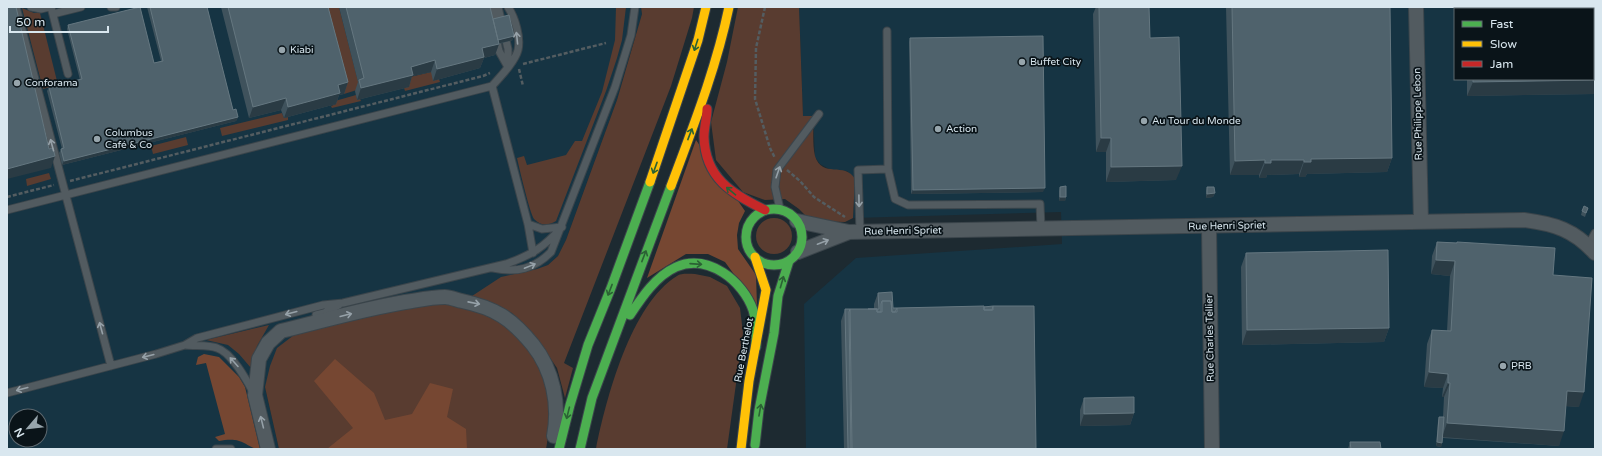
<svg xmlns="http://www.w3.org/2000/svg" width="1602" height="456" viewBox="0 0 1602 456" font-family="'Varela Round',sans-serif">
	<style>
		.built { fill: #163443; fill-rule: evenodd }
		.green { fill: #593c30 }
		.forest { fill: #764732 }
		.lines { fill: none; stroke-linecap: round; stroke-linejoin: round }
		.lane-casing { stroke: #3b454b; stroke-width: 9 }
		.street-casing { stroke: #3b454b; stroke-width: 16 }
		.fast-casing { stroke: #3b454b; stroke-width: 11 }
		.slow-casing { stroke: #3b454b; stroke-width: 11 }
		.jam-casing { stroke: #3b454b; stroke-width: 11 }
		.path { stroke: #545d61; stroke-width: 2.5; stroke-dasharray: 4 2; stroke-linecap: butt }
		.lane { stroke: #525b60; stroke-width: 7 }
		.street { stroke: #525b60; stroke-width: 14 }
		.fast { stroke: #4caf50; stroke-width: 9 }
		.slow { stroke: #ffc107; stroke-width: 9 }
		.jam { stroke: #c62828; stroke-width: 9 }
		.wall { fill: #3f525c }
		.shaded-wall { fill: #2a3b44 }
		.building { fill: #4f626c; stroke: #657780 }
		.oneway { stroke: #96a1a8 }
		.oneway2 { stroke: #2b6234 }
		.poi-dot { fill: #97a5ac; stroke: #0a1419; stroke-width: 1.5 }
		.labels { text-anchor: middle; dominant-baseline: central; stroke-width: 3.5; stroke-linejoin: round; paint-order: stroke }
		.poi-label { font-size: 10px; fill: #d9e7ef; stroke: #0a1419; text-anchor: start }
		.street-label { font-size: 10px; fill: #d9e7ef; stroke: #0a1419 }
	</style>
	<rect width="100%" height="100%" fill="#1d2a31"/>
	<path class="built" d="M7,7H641L642,14L617,100L566,240L558,256L548,265L472,296L475,308L265,387L279,449H7ZM16,416H40V440H16Z
		M799,7H1595V449H806L804,304L856,258L1062,244L1061,212L853,218L855,179L847,171L831,170L820,164L815,157L813,116H803ZM1455,9H1593V79H1455Z"/>
	<path class="green" d="M321,7H339L360,89L344,94Z
		M616,7H626L622,40L617,58L606,91L556,221C548,226 541,226 534,219C530,214 519,167 517,158L524,156L527,165L566,155L575,141H582L602,92L615,40Z
		M641,7H694L692,18L671,86L564,363L573,368L565,398L557,368L535,336L512,313L472,296L501,277L537,269L548,265L558,256L566,240L617,100L642,14Z
		M738,7H799L803,116H813C814,128 812,144 815,156C822,179 845,161 855,179L853,218L845,222L811,221L799,209L785,199L765,200L743,192L716,160L711,122L727,62Z
		M22,8L34,13H40L58,85L43,89Z
		M431,72L439,79L440,82L405,91L404,88L406,78Z
		M356,95L357,99H360L361,101L332,108L331,106L336,104L335,101Z
		M282,113L284,118L288,117V120L222,136L220,128Z
		M186,137L188,145L153,154L151,146Z
		M49,173L51,179L27,186L26,179Z
		M756 236a18 18 0 1 1 36 0a18 18 0 1 1-36 0Z
		M695,274L710,277L727,286L740,308L743,333L727,449H596C606,399 631,304 677,276C681,273 689,274 695,274Z
		M438,302L475,308L496,319L521,335L546,380L551,419L546,449H279L265,387L270,366L277,348L294,335L318,326Z
		M269,325L257,346L251,368L239,354L228,345L206,340Z"/>
	<path class="forest" d="M696,140L745,211L739,223L737,235L738,249L756,275L757,306L725,262L708,254H686L647,278Z
		M204,354L219,357L239,377L245,387L260,449C251,449 247,443 239,441C232,439 226,440 219,441L215,437L225,434L206,363L196,365L198,357Z
		M335,359L374,393L385,420L412,414L430,383L453,389L447,417L466,429L467,449H327L353,428L314,381Z"/>
	<g class="lines">
		<defs>
			<path id="lane" d="M16,7L111,366
				M31,7L41,9L49,7
				M51,7L68,74
				M111,7H116
				M493,7L498,27
				M498,7L508,49V65
				M53,14L81,7
				M887,31L888,169L895,199L908,205L1040,204L1041,228
				M496,38L499,51L508,67
				M492,86L528,224L533,253
				M780,209L775,187L777,170L819,114
				M7,210L492,86C500,77 515,62 518,50C521,37 515,18 508,7
				M528,224L542,229L562,227
				M860,232L858,170L888,169
				M1588,246L1595,233
				M493,268C517,273 534,269 551,252L615,87L631,35L635,7
				M316,315L324,313L339,305
				M186,345C194,346 210,345 217,348C232,353 246,379 253,392
				M7,393L156,354L185,345L197,338L323,305L343,303L506,264C532,255 544,247 562,227
				M216,449H231"/>
			<path id="street" d="M1416,7L1421,222
				M797,221L849,232L1524,220C1555,224 1574,230 1595,253
				M1209,226L1212,449
				M798,252L849,232
				M268,449L255,395L259,359L268,343L281,331C322,321 363,309 405,302C418,300 432,297 445,297C450,297 457,300 462,301C495,308 511,318 533,345C553,370 560,405 554,436"/>
			<path id="fast" d="M746 237a28 28 0 1 1 56 0a28 28 0 1 1-56 0Z
				M630,315C642,297 656,276 676,267C708,253 743,281 753,310C757,322 756,335 756,347
				M755,445L759,410L774,333L778,296L789,261
				M559,449L570,405L588,345L611,288L650,182
				M580,449L592,398L671,186"/>
			<path id="slow" d="M650,182L698,40L706,7
				M671,186C693,127 716,69 729,7
				M741,449L749,381L766,290L755,257"/>
			<path id="jam" d="M707,109C707,118 704,127 704,137C705,178 732,194 765,210"/>
		</defs>
		<use href="#lane" class="lane-casing"/>
		<use href="#street" class="street-casing"/>
		<use href="#fast" class="fast-casing"/>
		<use href="#slow" class="slow-casing"/>
		<use href="#jam" class="jam-casing"/>
		<path class="path" d="M765,7L756,48L755,99L770,148L775,158
			M523,64L606,43
			M519,69L523,86
			M787,170L800,181L814,197L845,217
			M70,181L483,76L490,73
			M7,197L54,185"/>
		<use href="#lane" class="lane"/>
		<use href="#street" class="street"/>
		<use href="#fast" class="fast"/>
		<use href="#slow" class="slow"/>
		<use href="#jam" class="jam"/>
	</g>
	<path class="wall" d="M147,7H207L233,110L238,117L236,121L62,165L59,153L61,149H62L47,91L49,87L80,80L67,29L68,25L154,63L161,61Z
		M221,7H328L348,82L344,94L339,95L336,104L284,118L281,110L249,118Z
		M339,7H490L493,19L513,40L499,44L495,55L484,58L480,68L433,81L431,72L412,76L409,87L357,100L355,91L358,82Z
		M1096,7H1149L1150,38L1176,180L1106,182V152H1096L1093,14Z
		M1226,7H1390L1392,158L1387,172L1307,174L1305,177H1299V174L1267,175L1266,178H1259V175H1230Z
		M1459,7H1595V94L1467,96V79H1593V9H1459Z
		M910,38L1043,192L911,194L909,42Z
		M1060,187L1066,197L1065,201H1059V191Z
		M1207,187L1215,193L1213,197L1206,198V191Z
		M1588,208L1585,217L1581,215L1582,211Z
		M1437,242L1456,243L1457,242L1553,275L1579,407L1566,406L1559,446L1443,438L1441,447L1436,446L1438,421L1439,417H1443L1444,397H1442L1443,388L1424,387L1427,344L1432,330L1447,331L1450,276L1431,274L1432,256Z
		M1246,253L1389,328L1384,342L1242,345L1241,267Z
		M878,293L893,308L993,306L1036,449H844L841,321L845,309H874V304Z
		M1084,398L1134,413L1130,425L1080,426V410Z
		M1350,442L1381,449H1348Z"/>
	<path class="shaded-wall" d="M1461,7H1468L1467,9H1460Z
		M514,36L513,40L492,45L494,41Z
		M499,44L495,55L484,58L480,68L433,81L437,69L482,48Z
		M435,60L431,72L412,76L409,87L357,100L361,88L411,67Z
		M1595,80V94L1467,96L1473,82Z
		M348,82L344,94L339,95L336,104L284,118L288,107L338,85Z
		M286,98L281,110L249,118L253,107Z
		M238,117L236,121L62,165L64,161Z
		M1101,138H1111L1106,152H1096Z
		M55,156L51,168L7,179V169Z
		M1392,158L1387,172L1307,174L1305,177H1299L1304,162L1311,159Z
		M1265,160L1259,175H1230L1235,161Z
		M1271,160H1304L1299,174L1267,175L1266,178H1259L1265,163Z
		M1182,166L1176,180L1106,182L1111,167Z
		M1045,188L1043,192L911,194L913,190Z
		M1215,193L1213,197L1206,198L1207,194Z
		M1060,197H1066L1065,201H1059Z
		M1436,260L1455,261L1450,276L1431,274Z
		M1389,328L1384,342L1242,345L1247,330Z
		M1429,372L1448,374L1443,388L1424,387Z
		M1448,383H1450L1444,397H1442Z
		M1567,391L1584,392L1579,407L1562,406Z
		M1134,413L1130,425L1080,426L1084,414Z
		M1447,423L1564,431L1559,446L1442,437Z
		M1437,442L1442,443L1441,447L1436,446Z"/>
	<path class="building" d="M7,7H16L49,149L53,148L55,156L7,169Z
		M140,7L154,63L163,61L150,7H207L233,110L236,109L238,117L64,161L61,149L64,148L49,87L82,79L68,25Z
		M228,7H328L348,82L338,85L340,93L292,106L288,107L286,98L253,107Z
		M346,7H490L499,44L482,48L484,57L437,69L435,60L411,67L413,75L361,88L359,80L364,78Z
		M1099,7H1149L1150,38L1179,37L1182,166L1111,167V138H1101Z
		M1232,7H1390L1392,158L1311,159V162H1304V160H1271V163H1265V160L1235,161Z
		M1471,7H1595V80L1473,82V79H1593V9H1471Z
		M509,15L514,36L498,40L493,19Z
		M1043,36L1045,188L913,190L910,38Z
		M1066,186V197H1060V187Z
		M1207,187H1214L1215,193L1207,194Z
		M1584,206L1588,208L1586,213L1582,211Z
		M1437,242L1457,243V242L1555,248L1553,275L1592,278L1584,392L1567,391L1564,431L1447,423L1450,383H1448V374L1429,372L1432,330L1451,331L1455,261L1436,260Z
		M1388,250L1389,328L1247,330L1246,253Z
		M892,292L893,308H897L895,312H892L891,301H882L881,304V312H877V309H868H879L878,293Z
		M882,301H891L892,312H897V308L984,306V310H993V306H1034L1036,449H852L850,309H877V312H882Z
		M993,306L992,310H984V307Z
		M845,309H850L849,312L851,449H848Z
		M1134,397V413L1084,414V398Z
		M1439,417H1444L1442,443L1437,442Z
		M1350,442H1380L1381,449H1351Z"/>
	<defs><path id="oneway-shaft" d="M-6 0H5M1.5-3L5.5 0L1.5 3" fill="none" stroke-width="1.6" stroke-linecap="round" stroke-linejoin="round"/></defs>
	<g class="oneway">
		<use href="#oneway-shaft" transform="translate(517 38) rotate(-96)"/>
		<use href="#oneway-shaft" transform="translate(52 145) rotate(-105)"/>
		<use href="#oneway-shaft" transform="translate(778 172) rotate(-71)"/>
		<use href="#oneway-shaft" transform="translate(859 201) rotate(89)"/>
		<use href="#oneway-shaft" transform="translate(823 242) rotate(-21)"/>
		<use href="#oneway-shaft" transform="translate(530 266) rotate(-22)"/>
		<use href="#oneway-shaft" transform="translate(474 303) rotate(11)"/>
		<use href="#oneway-shaft" transform="translate(291 313) rotate(165)"/>
		<use href="#oneway-shaft" transform="translate(346 315) rotate(-14)"/>
		<use href="#oneway-shaft" transform="translate(101 328) rotate(-105)"/>
		<use href="#oneway-shaft" transform="translate(148 356) rotate(166)"/>
		<use href="#oneway-shaft" transform="translate(234 362) rotate(-132)"/>
		<use href="#oneway-shaft" transform="translate(22 389) rotate(165)"/>
		<use href="#oneway-shaft" transform="translate(262 422) rotate(-104)"/>
	</g>
	<g class="oneway2">
		<use href="#oneway-shaft" transform="translate(696 45) rotate(108)"/>
		<use href="#oneway-shaft" transform="translate(690 134) rotate(-69)"/>
		<use href="#oneway-shaft" transform="translate(655 168) rotate(110)"/>
		<use href="#oneway-shaft" transform="translate(731 191) rotate(-140)"/>
		<use href="#oneway-shaft" transform="translate(644 256) rotate(-69)"/>
		<use href="#oneway-shaft" transform="translate(696 264) rotate(4)"/>
		<use href="#oneway-shaft" transform="translate(782 282) rotate(-74)"/>
		<use href="#oneway-shaft" transform="translate(610 290) rotate(111)"/>
		<use href="#oneway-shaft" transform="translate(760 410) rotate(-80)"/>
		<use href="#oneway-shaft" transform="translate(568 413) rotate(104)"/>
	</g>
	<g class="poi-dot">
		<circle cx="282" cy="50" r="4"/>
		<circle cx="1022" cy="62" r="4"/>
		<circle cx="17" cy="83" r="4"/>
		<circle cx="1144" cy="121" r="4"/>
		<circle cx="938" cy="129" r="4"/>
		<circle cx="97" cy="139" r="4"/>
		<circle cx="1503" cy="366" r="4"/>
	</g>
	<g class="labels">
		<g class="poi-label">
			<text x="290" y="50">Kiabi</text>
			<text x="1030" y="62">Buffet City</text>
			<text x="25" y="83">Conforama</text>
			<text x="1152" y="121">Au Tour du Monde</text>
			<text x="946" y="129">Action</text>
			<text x="105" y="133">Columbus<tspan x="105" dy="12">Café &amp; Co</tspan></text>
			<text x="1511" y="366">PRB</text>
		</g>
		<g class="street-label">
			<text transform="translate(1418 114) rotate(-91)">Rue Philippe Lebon</text>
			<text transform="translate(1227 226) rotate(-1)">Rue Henri Spriet</text>
			<text transform="translate(903 231) rotate(-1)">Rue Henri Spriet</text>
			<text transform="translate(1210 338) rotate(-91)">Rue Charles Tellier</text>
			<text transform="translate(744 350) rotate(-79)">Rue Berthelot</text>
		</g>
	</g>
	<rect width="1602" height="456" fill="none" stroke="#d9e7ef" stroke-width="16"/>
	<rect x="1454" y="8" width="140" height="72" fill="#0a1419" stroke="#5d686f"/>
	<rect x="1462" y="21" width="20" height="6" fill="#4caf50" stroke="#5d686f"/>
	<text x="1490" y="28" font-size="12" fill="#d9e7ef">Fast</text>
	<rect x="1462" y="41" width="20" height="6" fill="#ffc107" stroke="#5d686f"/>
	<text x="1490" y="48" font-size="12" fill="#d9e7ef">Slow</text>
	<rect x="1462" y="61" width="20" height="6" fill="#c62828" stroke="#5d686f"/>
	<text x="1490" y="68" font-size="12" fill="#d9e7ef">Jam</text>
	<g transform="translate(28 428) rotate(242)"><circle r="19" fill="#0a1419" stroke="#5d686f"/>
	<path d="M0-3L7 15L0 10L-7 15Z" fill="#97a5ac"/>
	<text y="-6" font-size="11" font-weight="bold" text-anchor="middle" fill="#d9e7ef">N</text>
	</g>
	<path d="M10 26v6h98v-6" fill="none" stroke="#d9e7ef" stroke-width="2"/>
	<text x="16" y="26" font-size="12" fill="#d9e7ef" stroke="#0a1419" stroke-width="3" paint-order="stroke">50 m</text>
</svg>
